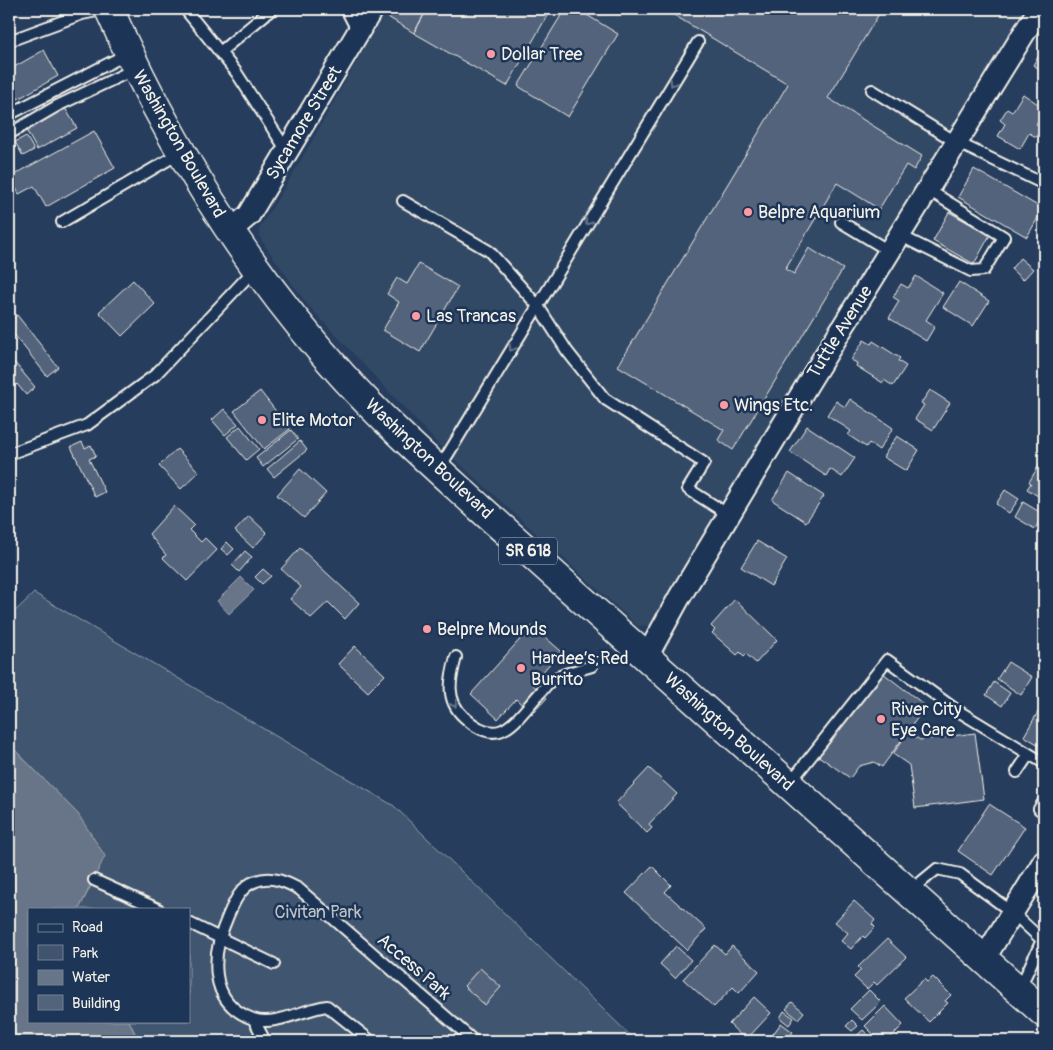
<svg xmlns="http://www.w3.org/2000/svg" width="1053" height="1050" viewBox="0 0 1053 1050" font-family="Pangolin,sans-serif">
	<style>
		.built { fill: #334966 }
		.green { fill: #40546f; stroke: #9aa2ac }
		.water { fill: #677588; stroke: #9fa7ae }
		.building { fill: #52647b; stroke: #f4f1e8 }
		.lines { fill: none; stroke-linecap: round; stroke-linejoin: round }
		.lane-casing { stroke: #f4f1e8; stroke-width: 14 }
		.street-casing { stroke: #f4f1e8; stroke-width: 25 }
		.primary-casing { stroke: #f4f1e8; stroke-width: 31 }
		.lane { stroke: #1d3557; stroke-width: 10 }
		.street { stroke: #1d3557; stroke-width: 21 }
		.primary { stroke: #1d3557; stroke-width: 28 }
		.oneway { stroke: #68778a }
		.poi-dot { fill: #ff9aa2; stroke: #1d3557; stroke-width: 2 }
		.labels { text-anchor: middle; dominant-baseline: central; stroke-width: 5; stroke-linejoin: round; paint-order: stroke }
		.shield { fill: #1d3557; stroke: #b4b9bc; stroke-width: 1 }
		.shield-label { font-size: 16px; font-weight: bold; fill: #f4f1e8 }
		.poi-label { font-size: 18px; fill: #f4f1e8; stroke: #1d3557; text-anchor: start }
		.street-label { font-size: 18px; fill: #f4f1e8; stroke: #1d3557 }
		.park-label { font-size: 18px; fill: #bec2c4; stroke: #1d3557 }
	</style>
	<rect width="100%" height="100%" fill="#263d5d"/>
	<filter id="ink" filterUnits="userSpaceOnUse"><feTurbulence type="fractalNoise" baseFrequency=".02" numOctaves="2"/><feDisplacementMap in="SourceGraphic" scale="10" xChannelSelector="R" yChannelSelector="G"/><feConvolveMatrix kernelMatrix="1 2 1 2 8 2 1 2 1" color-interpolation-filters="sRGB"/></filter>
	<g filter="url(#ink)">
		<path class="built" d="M386,9H1039L679,598L651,625L638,626L440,446L307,304L261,240L259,229L299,164Z"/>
		<path class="green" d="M34,593L394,806L636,1041H139L129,1021H189V909H79L94,880L78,814L9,744V617Z"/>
		<path class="water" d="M241,577L254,590L229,614L217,601Z
			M9,744L78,814L105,856L79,909H29V1021H129L138,1041H9Z"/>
		<path class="building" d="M386,9H427L414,33L383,14Z
			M427,9H551L507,86L414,33Z
			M565,9H577L618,34L568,117L518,86Z
			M664,9H882L828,98L922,156L914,170L906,165L879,209L837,183L785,269L794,274L809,248L843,269L733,450L718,440L724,430L618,366L788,84Z
			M1044,47V72L1033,65Z
			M44,50L58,76L18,99L9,83V70Z
			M1023,94L1044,108V111L1036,124L1041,128L1036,137L1029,133L1020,149L998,136L1005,124L1000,120L1007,109L1012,112Z
			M65,108L77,128L37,150L26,130Z
			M94,131L115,168L46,207L34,186L19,194L10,177Z
			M26,136L34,150L23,156L15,142Z
			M974,169L1043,209L1027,237L958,197Z
			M949,212L990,235L974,264L933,241Z
			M1020,258L1033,269L1023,280L1011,269Z
			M419,264L458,287L420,352L383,330L399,302L387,294L397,278L407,284Z
			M916,276L943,293L926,320L935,326L926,341L889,318L899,301L893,297L901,284L908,288Z
			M133,280L155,304L122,336L99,312Z
			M959,282L989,301L973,326L943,307Z
			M17,315L58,367L47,376L9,328V322Z
			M864,340L871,344L873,341L900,358L898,361L906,366L893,386L884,380L883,383L856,366L857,363L851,360Z
			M9,356L35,387L26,395L17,384L11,389L9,386Z
			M930,390L950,403L933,430L915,419L924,405L921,403Z
			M260,391L290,429L264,449L234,411Z
			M850,399L893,428L879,450L869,443L866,447L848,435L851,431L827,415L836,401L845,407Z
			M224,409L238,424L225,435L212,420Z
			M240,426L259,449L246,460L227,437Z
			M807,426L855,458L842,477L830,469L826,476L790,452Z
			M291,430L298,439L263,467L256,458Z
			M897,436L919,450L906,471L883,457Z
			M300,441L307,450L274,477L267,469Z
			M82,442L85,448L91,445L96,456L89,459L105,492L95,497L71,447Z
			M177,449L199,472L181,489L159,466Z
			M1044,457V500L1027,489L1031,483L1029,482Z
			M300,469L326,493L304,518L277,495Z
			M789,473L824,496L806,522L772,500Z
			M1005,490L1019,499L1009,513L996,504Z
			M1023,502L1043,514L1035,529L1015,517Z
			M174,506L194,525L189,530L201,542L205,538L217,550L187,581L163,558L166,555L149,534Z
			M249,516L267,533L253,548L235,531Z
			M757,541L787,559L771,586L741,567Z
			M227,542L234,549L228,555L221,549Z
			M300,548L359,603L345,619L328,602L311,618L290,599L301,587L281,569Z
			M245,551L252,557L239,572L232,565Z
			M263,569L271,576L262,584L255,577Z
			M735,599L777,640L756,663L746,654L744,656L740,652L737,655L712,633L715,630L711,626Z
			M1044,599V615L1037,610Z
			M532,626L561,651L532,684L547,698L532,714L516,699L498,719L471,694Z
			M355,646L385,675L368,692L338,664Z
			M1008,662L1032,677L1021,695L997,679Z
			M883,673L926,706L882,767L874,762L859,766L850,778L817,755Z
			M994,682L1010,693L1002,706L986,695Z
			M1038,712L1044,716V748L1024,736Z
			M908,732L920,740L975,733L984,799L915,808L909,765L893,754Z
			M649,768L677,794L649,824L652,828L647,833L616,803Z
			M989,804L1025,827L993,875L958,851Z
			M652,866L671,885L665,892L706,929L687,950L626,893Z
			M854,901L875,920L872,924L875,927L865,938L863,936L851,949L841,941L848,933L835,922Z
			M887,939L906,957L877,985L874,982L867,989L854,977L861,970L858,967Z
			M715,945L725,954L732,946L759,971L739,993L733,987L714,1007L683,979Z
			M676,946L691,960L675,978L660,964Z
			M480,968L501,987L485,1005L464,986Z
			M933,977L951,995L945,1001L948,1003L929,1022L904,998L924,979L927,982Z
			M869,990L881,1002L862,1020L850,1009Z
			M754,997L771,1013L746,1040L729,1024Z
			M792,1002L804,1012L798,1019L786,1009Z
			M885,1006L903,1025L887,1041H880L865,1026Z
			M784,1011L794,1018L789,1025L780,1018Z
			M852,1020L858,1026L852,1031L846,1026Z
			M781,1023L793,1032L786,1041H777L771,1037Z
			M863,1030L874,1041H851Z"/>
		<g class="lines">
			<defs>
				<path id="lane" d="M185,9L236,72L287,151
					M346,9L358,32
					M9,41L82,14L107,9
					M220,52L272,9
					M872,90L956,142L1044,184
					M9,109L12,113L129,53
					M9,134L57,106L135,69
					M403,201L489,251L538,306L567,351L605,399L704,463L688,489L729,515
					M62,222L180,153
					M841,222L889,251
					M899,235L971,271L984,270L1004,237L927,189
					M9,454L87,425L155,375L255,269
					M439,469L698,42
					M456,657C450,679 445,700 464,717C500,750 514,722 539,694C543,690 547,683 552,680C564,673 579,670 592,666
					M1017,772L1029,754
					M789,784L887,660L955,709L1044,763
					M1044,801L1039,809L1044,812
					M94,880L158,909
					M909,892L937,869L960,874L1013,913L1042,940L1020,988
					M189,923L274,964
					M254,1020L265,1041
					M371,1041L327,1006C306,1008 275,1027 253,1019C206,1002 212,952 228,916C234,902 241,886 256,881C271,875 286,882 299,889L474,1041"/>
				<path id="street" d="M230,231L249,215L372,9
					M646,658L679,598L807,385L1039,9
					M984,959L1044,861"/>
				<path id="primary" d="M109,9C168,143 244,266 342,375C385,423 434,466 481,509L1044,1013"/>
			</defs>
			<use href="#lane" class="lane-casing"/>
			<use href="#street" class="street-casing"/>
			<use href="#primary" class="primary-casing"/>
			<use href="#lane" class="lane"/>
			<use href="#street" class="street"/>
			<use href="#primary" class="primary"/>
		</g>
		<defs><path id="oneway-chevron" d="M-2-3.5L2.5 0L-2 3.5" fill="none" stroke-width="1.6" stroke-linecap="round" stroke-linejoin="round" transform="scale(1.25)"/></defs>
		<g class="oneway">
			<use href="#oneway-chevron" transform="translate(673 83) rotate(121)"/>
			<use href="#oneway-chevron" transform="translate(588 222) rotate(121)"/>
			<use href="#oneway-chevron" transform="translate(512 348) rotate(121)"/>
			<use href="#oneway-chevron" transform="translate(454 704) rotate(63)"/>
		</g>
	</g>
	<g class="poi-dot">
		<circle cx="491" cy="54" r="5"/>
		<circle cx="748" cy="212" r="5"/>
		<circle cx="416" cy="316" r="5"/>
		<circle cx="724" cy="405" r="5"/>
		<circle cx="262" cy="420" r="5"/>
		<circle cx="427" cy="629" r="5"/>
		<circle cx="521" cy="668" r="5"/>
		<circle cx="881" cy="719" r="5"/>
	</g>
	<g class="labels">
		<rect class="shield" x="499" y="537.5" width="58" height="27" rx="4"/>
		<g class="shield-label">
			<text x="528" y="551">SR 618</text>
		</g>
		<g class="poi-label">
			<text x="501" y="54">Dollar Tree</text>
			<text x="758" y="212">Belpre Aquarium</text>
			<text x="426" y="316">Las Trancas</text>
			<text x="734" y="405">Wings Etc.</text>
			<text x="272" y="420">Elite Motor</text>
			<text x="437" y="629">Belpre Mounds</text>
			<text x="531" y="658">Hardee’s;Red<tspan x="531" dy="21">Burrito</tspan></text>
			<text x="891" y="709">River City<tspan x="891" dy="21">Eye Care</tspan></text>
		</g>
		<g class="street-label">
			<text transform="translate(304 123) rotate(-59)">Sycamore Street</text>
			<text transform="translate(179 144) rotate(60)">Washington Boulevard</text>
			<text transform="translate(840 332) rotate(-58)">Tuttle Avenue</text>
			<text transform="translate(429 459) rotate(43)">Washington Boulevard</text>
			<text transform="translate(729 732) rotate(42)">Washington Boulevard</text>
			<text transform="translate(414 967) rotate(41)">Access Park</text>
		</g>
		<g class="park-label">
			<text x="318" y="912">Civitan Park</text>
		</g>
	</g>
	<rect width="1053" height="1050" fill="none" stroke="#1d3557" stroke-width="30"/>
	<rect x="15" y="15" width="1023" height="1020" fill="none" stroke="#f4f1e8" stroke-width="2" filter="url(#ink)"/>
	<rect x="28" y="908" width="162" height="115" fill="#1d3557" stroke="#738091"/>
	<rect x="38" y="924" width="25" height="8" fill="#1d3557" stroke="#738091"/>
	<text x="72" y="932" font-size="15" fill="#f4f1e8">Road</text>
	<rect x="38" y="945" width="25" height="15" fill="#40546f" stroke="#738091"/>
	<text x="72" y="958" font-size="15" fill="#f4f1e8">Park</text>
	<rect x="38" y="970" width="25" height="15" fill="#677588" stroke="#738091"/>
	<text x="72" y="982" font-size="15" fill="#f4f1e8">Water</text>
	<rect x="38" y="995" width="25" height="15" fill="#52647b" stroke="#738091"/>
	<text x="72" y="1008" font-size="15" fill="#f4f1e8">Building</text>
</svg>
